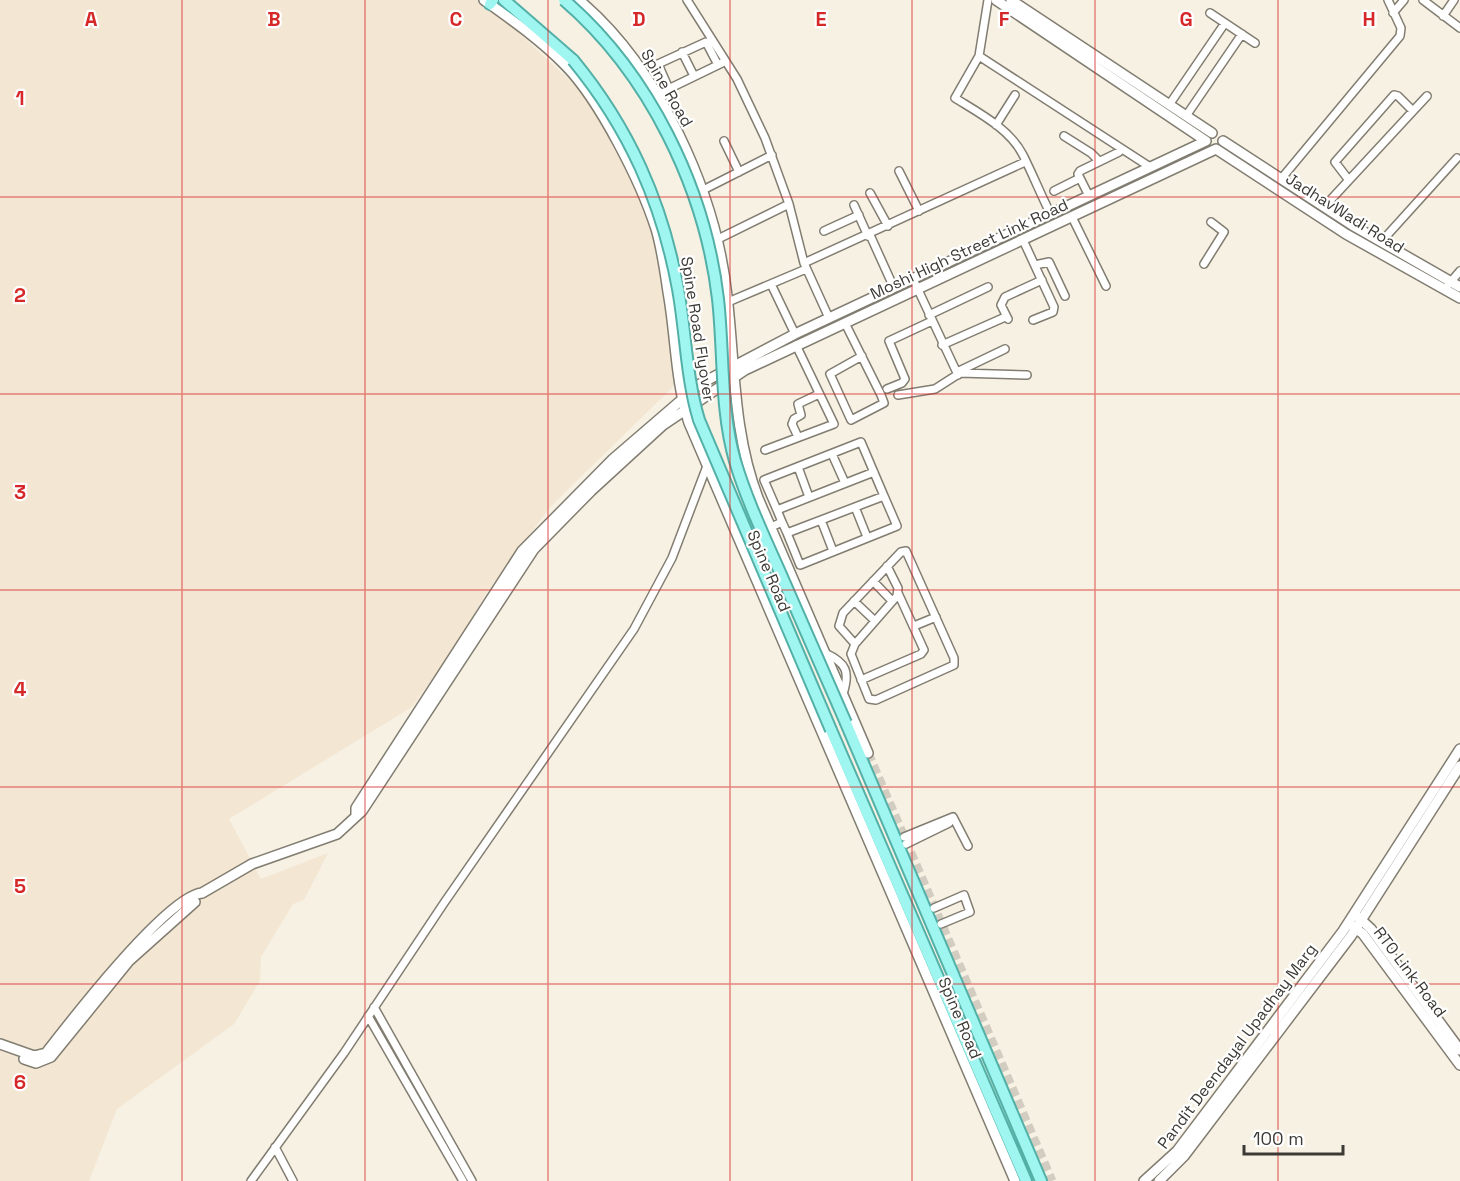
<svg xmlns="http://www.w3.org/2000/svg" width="1460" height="1181" viewBox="0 0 1460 1181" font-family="'Space Grotesk',sans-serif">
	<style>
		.industrial { fill: #f3e6d2 }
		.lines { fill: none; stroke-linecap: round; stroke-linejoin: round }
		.secondary-tunnel { stroke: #d2ccc1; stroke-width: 9; stroke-dasharray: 9 4.5; stroke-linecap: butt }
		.street-casing { stroke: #827d71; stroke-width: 10 }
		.secondary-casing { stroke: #827d71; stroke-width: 12 }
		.primary-casing { stroke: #53b0a7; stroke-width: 14 }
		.street { stroke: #fff; stroke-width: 7 }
		.secondary { stroke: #fff; stroke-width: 9 }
		.primary { stroke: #9ff5ef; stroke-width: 10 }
		.primary-bridge-casing { stroke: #53b0a7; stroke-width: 14; stroke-linecap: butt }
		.primary-bridge { stroke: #9ff5ef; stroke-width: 10 }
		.grid { fill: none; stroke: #d62828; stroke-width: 1.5; stroke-opacity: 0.55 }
		.labels { text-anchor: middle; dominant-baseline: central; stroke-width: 4.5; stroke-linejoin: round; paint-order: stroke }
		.street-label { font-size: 16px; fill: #3c3a35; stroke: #fff }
		.grid-label { font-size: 20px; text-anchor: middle; font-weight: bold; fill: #d62828; stroke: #fff; stroke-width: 4.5; stroke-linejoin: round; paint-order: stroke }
	</style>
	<rect width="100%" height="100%" fill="#f7f1e4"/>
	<path class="industrial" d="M0,0H478L498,14L587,96L649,206L680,380L551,506L486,593L457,644L412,707L229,819L261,879L328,853L304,900L293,904L261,957L260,981L234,1024L117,1109L89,1181H0Z"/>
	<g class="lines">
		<path class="secondary-tunnel" d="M868,753L1052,1181"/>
		<defs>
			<path id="street" d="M687,0L737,79L765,138L789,204L804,263L829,318
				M988,0L979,56L955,98C979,113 1010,129 1023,155C1033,175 1041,195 1051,215
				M1423,0L1460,28
				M1210,13L1255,43
				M1393,13L1404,0
				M1443,16L1454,0
				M682,52L694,76
				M979,56L1150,167
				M669,89L658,64L706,42L718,65
				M656,95L722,63
				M1169,105L1225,23
				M1413,111L1427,96
				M1186,116L1242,34
				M996,125L1015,95
				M1064,136L1091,153L1099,161
				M724,141L739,172
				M899,171L919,211
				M1281,179L1400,36L1401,28L1388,0
				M703,190L772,155
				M1054,191L1080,178
				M870,193L888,226
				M1089,196L1078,174L1080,171L1119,152
				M854,205L868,236
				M1324,207L1413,111L1398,96L1394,95L1335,162L1348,179
				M1072,217L1106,286
				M824,231L859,215
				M870,235L894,288
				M718,239L789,204
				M1023,240L1054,307L1053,312L1033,320
				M1381,242L1457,158
				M804,263L1025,162
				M1204,264L1224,232L1211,222
				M1035,265L1049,262L1065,296
				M913,279L958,375
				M771,284L795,334
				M1448,285L1460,271
				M728,302L806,269
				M929,315L988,287
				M1008,319L1001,305L1005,297L1042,280
				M845,323L881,395L884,403L851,420L830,374L862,356
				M942,345L1003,318
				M959,371L1005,349
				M887,389L902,383L905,379L889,341L932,321
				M898,395L935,389L960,373L1027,375
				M798,437L792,424L794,419L801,415L798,404L819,394
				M765,450L834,424L796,345
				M832,454L845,483
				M798,467L809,497
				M855,507L867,537
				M821,520L833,551
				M782,522L777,510L874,472
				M771,527L782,522L787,533L884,496L861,442L764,480L777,510
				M787,533L800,565L897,526L884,496
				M873,581L892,601
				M854,601L875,621
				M914,626L936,617
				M855,644L839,626L843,613L901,552L906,551L954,658V665L876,700L869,699L851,654L855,644L897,596L898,588L887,566
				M825,653C847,663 850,672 843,694
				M861,680L921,654L924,650L898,593
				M904,837L953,817L968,846
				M906,844L949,823
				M934,908L964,895L970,912L941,924
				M374,1007L472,1181
				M368,1016L463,1181
				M275,1147L293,1181
				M251,1181L344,1053L444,903L634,629L672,558L707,466"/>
			<path id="secondary" d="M484,0C512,20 542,41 566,66C600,101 641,182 656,229C662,249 665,271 668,292C676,336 675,380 689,423L1015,1181
				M579,0C659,67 716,193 727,296C735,364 733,433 758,498L868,753
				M1011,0L1212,133
				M1223,141L1352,225L1460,287
				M356,815V808L522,551L613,459L700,384L795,334L1206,141L996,0
				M1357,916L1371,929L1460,1050
				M1351,925L1363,934L1460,1065
				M0,1044L34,1056L46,1053C70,1022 167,896 202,893L252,864L337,834L362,811L534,549L591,491L663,425L745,370L1216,149L1346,234L1460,298
				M24,1059L36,1063L51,1057L129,961L195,902
				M1144,1181L1177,1151L1343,931L1460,749
				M1159,1181L1184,1156L1351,936L1460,766"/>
			<path id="primary" d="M504,0L573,60
				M490,4L493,0
				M846,723L1041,1181
				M831,730L1026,1181"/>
		</defs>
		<use href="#street" class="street-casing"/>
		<use href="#secondary" class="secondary-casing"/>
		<use href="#primary" class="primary-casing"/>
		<use href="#street" class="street"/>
		<use href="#secondary" class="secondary"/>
		<use href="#primary" class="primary"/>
		<defs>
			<path id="primary-bridge" d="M564,0C649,73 705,188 718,299C724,352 720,409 735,461C746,498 763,534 779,570C801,621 824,672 846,723
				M573,60C629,128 662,202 678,289C686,333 686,377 699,420L831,730"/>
		</defs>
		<use href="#primary-bridge" class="primary-bridge-casing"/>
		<use href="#primary-bridge" class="primary-bridge"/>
	</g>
	<path class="grid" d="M182,0V1181M365,0V1181M548,0V1181M730,0V1181M912,0V1181M1095,0V1181M1278,0V1181M0,197H1460M0,394H1460M0,590H1460M0,787H1460M0,984H1460"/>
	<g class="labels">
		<g class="street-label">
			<text transform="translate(667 88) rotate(60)">Spine Road</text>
			<text transform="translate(1345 213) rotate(32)">JadhavWadi Road</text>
			<text transform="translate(969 249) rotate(-25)">Moshi High Street Link Road</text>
			<text transform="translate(698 329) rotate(81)">Spine Road Flyover</text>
			<text transform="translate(769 571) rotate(67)">Spine Road</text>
			<text transform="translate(1410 972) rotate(53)">RTO Link Road</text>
			<text transform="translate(960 1018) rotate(67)">Spine Road</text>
			<text transform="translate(1237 1046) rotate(-53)">Pandit Deendayal Upadhay Marg</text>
		</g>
	</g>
	<g class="grid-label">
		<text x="91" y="26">A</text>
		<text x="274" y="26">B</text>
		<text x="456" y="26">C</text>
		<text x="639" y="26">D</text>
		<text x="821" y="26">E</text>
		<text x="1004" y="26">F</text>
		<text x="1186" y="26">G</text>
		<text x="1369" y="26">H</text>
		<text x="20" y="105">1</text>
		<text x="20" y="302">2</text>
		<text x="20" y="499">3</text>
		<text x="20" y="696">4</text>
		<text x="20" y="893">5</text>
		<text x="20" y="1089">6</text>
	</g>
	<path d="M1244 1145v9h99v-9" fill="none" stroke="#3c3a35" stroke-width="3"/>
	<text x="1253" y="1145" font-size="18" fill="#3c3a35" stroke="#ffffff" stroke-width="4.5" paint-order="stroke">100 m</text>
</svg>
